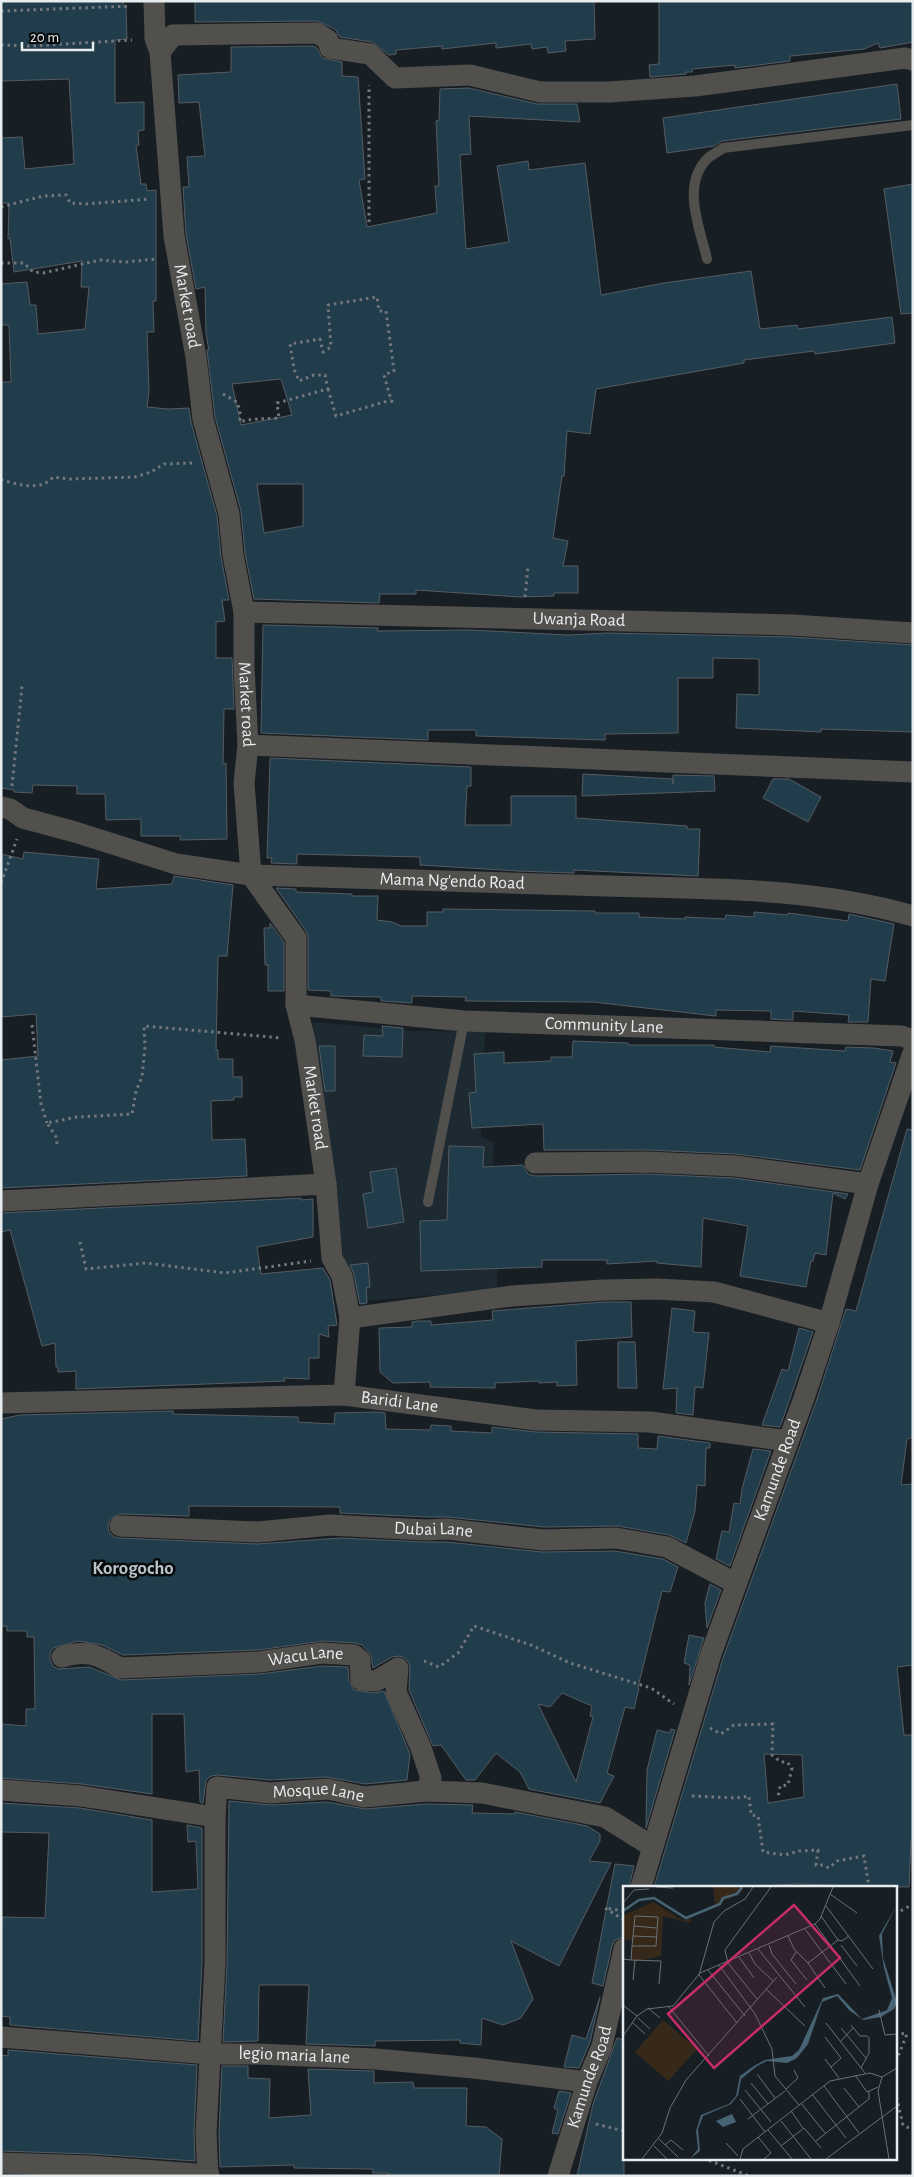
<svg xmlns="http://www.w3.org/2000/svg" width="914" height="2177" viewBox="0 0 914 2177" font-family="'Alegreya Sans',sans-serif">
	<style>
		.built { fill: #1d2a32 }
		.building { fill: #213d4b; stroke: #545c62; fill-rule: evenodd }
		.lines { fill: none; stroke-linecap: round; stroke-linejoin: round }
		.path { stroke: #72787c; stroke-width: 3; stroke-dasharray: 2.5 4; stroke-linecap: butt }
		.lane { stroke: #52504c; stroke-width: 10 }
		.street { stroke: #52504c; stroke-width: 21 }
		.labels { text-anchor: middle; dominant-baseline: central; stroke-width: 5; stroke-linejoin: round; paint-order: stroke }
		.street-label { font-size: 18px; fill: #e7ecef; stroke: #06090a }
		.neighbourhood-label { font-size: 19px; font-weight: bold; fill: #b8c2c8; stroke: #06090a }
		.inset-river { fill: none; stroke: #486474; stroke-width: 2.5 }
		.inset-road { fill: none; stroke: #6b7175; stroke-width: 1 }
		.view { fill: #c62d6a; fill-opacity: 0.15; stroke: #c62d6a; stroke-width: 2.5 }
		.inset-edge { fill: none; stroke: #e7ecef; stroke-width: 2.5 }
	</style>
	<rect width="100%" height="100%" fill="#181f24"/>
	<path class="built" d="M313,1022L412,1031L485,1032L481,1137L494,1142L491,1190L497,1191V1290L349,1302Z"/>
	<path class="building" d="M1,1H123V7H126L127,39L115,40V103L144,102V130L138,131L139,145L136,146L141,184H146L147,191L156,190V301H153L154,332H147L149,391L147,407L168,409L189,408L191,422L217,516L221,557L229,600H222L225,621L216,622V658H232L234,709H224L223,764L226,763L227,839L180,840L181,836H141V819L106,820L105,794H77V786L33,785L32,793L14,792V790L1,788V382H11L9,325H1V284L27,282L30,305H36L38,334L85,329L89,287H81L82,261L14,272L10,238L8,239L9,203H1V138L22,137L25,169L74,164L69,79L1,81Z
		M195,1H594L595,39L565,41L566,51L548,53L547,47L532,49L531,44L496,48V43L442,49V46L396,50V54L389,55L372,42L340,37L335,29L317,21L195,22Z
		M659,1H913V42L880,48L878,43L864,49L790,56V61L735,68V65L692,69V72H686V74L650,77L649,65L659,64Z
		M313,46L317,48L322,58L342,62V76L358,77L365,179L359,180L367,227L437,213L435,186H439L436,121L439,120L440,89L469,88L537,104H577L580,122L469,116L471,154L460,155L466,249L509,242L497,166L528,161L529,170L585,163L601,295L664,283L751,271L760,329L797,325L798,329L892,317L895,343L815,354L814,351L744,360V363L596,389L590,434L567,431L564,476H562L553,538L568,541L563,566H578V593H554V596L520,597L416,590V594H380L379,603L254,599L245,553L241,511L215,417L207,350H209L206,334L205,287L196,289L186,234L183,187H189L187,157L205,156L199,102L179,103L178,75L231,72V47ZM281,379L292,415L241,425L232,384ZM257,484H303V526L264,533Z
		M897,84L901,119L722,141L714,146L667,153L663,118Z
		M913,184V313L901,314L884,189Z
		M263,625L378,628L377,631L470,630L568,635L607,633L792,637L913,645V732L821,729V732L736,728L737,694L759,695V659L713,658V678H678V733L605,734V740L476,736V730H428V740L261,733Z
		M270,758L471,767V786H467L465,825H511V796H576V818L687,826V829H700L698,876L574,870V873L518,871L420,865V857L297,854V864L271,863L272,858H267Z
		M583,774L673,779V784V775L714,776L715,791L582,796Z
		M773,779H789L821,797L808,822L763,798Z
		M24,852L99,859L96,889L172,884L174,876L233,885L227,956H218L216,1050H218V1059H233V1077H242V1097H234V1100L211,1101L212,1140L245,1139L247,1176L1,1188V1060L38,1056L36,1014L2,1017L1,1007V854L23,859Z
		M276,888L296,889V892L352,894V896H378L377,920L392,922L401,926H427V912H443V909L595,911V913H639V917L685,919V917L725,919L726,915L754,917V912L788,915V913L848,921L849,914L894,924L885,981L871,979L868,1022H848L849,1015L793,1011V1020L771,1019V1011L716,1010V1016L593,1002L465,1001L466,997L412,996V1003L381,1001V997L331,996V991L308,990V938L306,931Z
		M270,923L284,942V991H268V965H265L264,928H270Z
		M382,1026L403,1028L402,1057L363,1056L364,1035L383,1036Z
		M573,1041L628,1043V1045H714V1047L770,1052L771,1046L845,1051L846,1047L874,1048L893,1051L890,1062L896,1063L860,1170L736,1154L647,1150H544L543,1124L472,1128L469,1093L476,1092L474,1054L504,1052V1063L551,1061V1057H572Z
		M319,1046H335V1091H325Z
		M907,1129L913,1130V1437L907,1439L901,1485L913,1484V1665L897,1667L904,1735H913V1841H911L909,1887L794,1884L750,1887H654L723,1658L816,1402L846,1309L856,1311ZM764,1754L802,1755L804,1797L768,1803Z
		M449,1146L484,1147L483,1167L523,1165L528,1174L535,1176L647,1174L734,1178L848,1194L845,1199L833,1193L826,1255L815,1253L813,1261H811L806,1287L740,1276L748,1226L703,1218L701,1267L657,1263V1261L607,1264V1260H542V1267L421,1271L420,1221L447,1220Z
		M396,1168L404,1222L368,1228L363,1194L373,1192L370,1172Z
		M301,1198V1200L313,1199V1237L257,1247L261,1274L323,1268L330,1280L337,1325L328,1326L329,1337L319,1334V1358H309V1379L284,1378L285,1381L76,1389V1371L58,1372V1367H56L55,1343L42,1346L10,1230L1,1232V1213Z
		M368,1263L370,1287L366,1288L367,1303L360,1304L354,1274L350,1265Z
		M604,1302H631L632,1337L576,1341L577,1385L557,1386V1382L539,1383V1381L495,1383V1388L430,1387V1382L393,1383L380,1372L379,1328L412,1327V1322L418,1321H431V1325L493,1320L492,1311Z
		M672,1308L695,1311L693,1332L709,1333L703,1388L695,1387L693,1415L676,1413L677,1388L663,1389Z
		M799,1328L813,1332L780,1427L762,1425L782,1369L788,1371Z
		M618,1342H635L637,1388H618Z
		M173,1411V1414L298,1417V1422L334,1424L335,1413L377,1412L385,1413L386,1429L430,1430L431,1425L451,1426V1431L492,1433V1427L536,1432L638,1434V1448L657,1449L658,1436L710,1443V1448H706L705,1486L697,1485L695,1511L686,1543L669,1535L618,1526L544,1527L448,1517H426L340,1513V1507L189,1506V1516L120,1514L110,1519L108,1525L109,1532L114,1537L119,1538L257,1544L340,1538L425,1542H447L542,1552L615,1551L663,1559L678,1567L670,1592L662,1591L638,1687L639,1688L634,1709L625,1707L607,1773L614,1776L600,1803L529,1789L520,1772L496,1753L475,1780H466L441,1745L433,1746L409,1690L410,1669L409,1663L405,1658L399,1656L392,1657L373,1668L371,1655L362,1645L355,1643L323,1641L258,1650L123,1655L102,1645L78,1641L53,1648L50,1653V1660L53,1666L58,1669L89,1667L121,1680L260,1674L322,1666L348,1667L349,1681L354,1690L375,1693L384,1691L410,1754L407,1780L365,1784L327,1777L270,1780L218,1775L211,1776L206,1780L203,1803L200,1802L199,1770L186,1772L184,1714H152V1794L82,1784L1,1778V1724L26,1726V1709H35L34,1637H27V1631H7V1626H1V1419L20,1415ZM562,1693L592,1706L590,1716L593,1717L576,1782L538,1704L550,1707Z
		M753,1449L771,1451L730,1566L716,1559L722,1531L729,1532L734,1503L740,1504L742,1489Z
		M710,1584L721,1590L707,1628L705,1603Z
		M689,1635L704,1638L689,1685L690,1665L684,1663Z
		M671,1729L675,1730L646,1828L647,1770L657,1730L670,1733Z
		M229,1801L271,1805L327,1802L365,1809L426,1804L473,1805L472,1813L515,1814V1812L587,1826L600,1834V1841L589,1861L611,1863L559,1966L511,1941L533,1999L521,2018L503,2025L482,2018L481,2045L460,2043V2040L375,2041V2046L306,2044L309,1985H259L258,2041L223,2042L227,1964Z
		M1,1803L80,1808L152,1820V1892L198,1889L196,1841L188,1842L187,1825L202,1828V1963L198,2041L10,2025V2017L1,2016V1929L3,1917L45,1918L49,1833L1,1832Z
		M615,1864L634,1866L629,1887H624V1937L615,1940L612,1946L603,1986L592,1983Z
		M600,1997L590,2042L579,2068L564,2067L572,2035L586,2039Z
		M617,2038L624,2040V2176H577L593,2104Z
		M8,2050L197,2065L194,2132L195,2161L91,2154L1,2151V2055L8,2056Z
		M222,2066H248V2078L270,2079L269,2118L311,2115L308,2069L374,2071V2083L413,2082L414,2088H467L466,2126L486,2127L502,2139L499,2176H388L389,2173H373V2169L294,2168V2165L220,2167L219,2133Z
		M559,2091L571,2093L558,2134L552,2133L558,2110L554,2108Z"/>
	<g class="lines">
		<path class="path" d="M1,11L131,6
			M1,45L30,46L132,40
			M1,207L43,196L66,195L70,203L86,204L150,199
			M369,222V85
			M1,263H24L33,272L43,273L100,260L125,262L156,259
			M328,389L336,416L391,400
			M223,394L237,402L240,411V422C253,418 265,419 279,418L277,403L328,389L325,375H314L299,381L294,369L290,344L320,339L323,352L331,347L328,305L377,297L379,311H386L394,371L384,375L391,400L394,404
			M1,480C17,484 41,492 53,477L69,479L135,477L151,472L164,464L192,463
			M525,597L528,566
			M12,786L22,686
			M1,883L17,839
			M32,1025L41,1104L47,1123
			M57,1144L56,1137L47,1123L77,1117L132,1114L136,1091L142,1077L145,1047L144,1026L282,1038
			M80,1242L86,1269L146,1263L225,1273L311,1261
			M424,1661L439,1667L458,1653L474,1626L531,1645L570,1663L651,1688L674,1704
			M710,1728L721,1734L734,1725L773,1724L772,1755L781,1762H787L792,1768L788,1785L780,1786L778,1798
			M692,1796L736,1798L749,1796L751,1815L758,1816L763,1852L785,1855L799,1851L818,1850L816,1865H823L829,1868L837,1861L864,1856L869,1887
			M624,1911L605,1908L624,1920
			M895,1914L913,1904
			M895,2033L907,2034L895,2064
			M895,2091L903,2125L913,2130
			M596,2124L624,2131
			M703,2158L749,2176"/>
		<path class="lane" d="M707,259C700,228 681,186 707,159C711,155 718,152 723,148L913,125
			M428,1202L464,1021"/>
		<g class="street">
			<path id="s1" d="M154,1L155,38L160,52L174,236L196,357L203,419L229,514L233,555L244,612V667L248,745L244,783L251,875L296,938V1005L305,1040L326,1184L332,1258L342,1276L350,1318L344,1395"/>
			<path d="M160,52L173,35L317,33L328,40L330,48L370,54L395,78L470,75L540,92H609L695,86L905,58L913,60"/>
			<path id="s2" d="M244,612L793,625L913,633"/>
			<path d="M248,745L913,772"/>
			<path id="s3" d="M1,807L10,809L23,818L75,832L176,864L251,875C369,879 487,883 606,886C708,889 814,887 913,916"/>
			<path id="s4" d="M296,1005L464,1021L902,1036L913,1040"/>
			<path d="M535,1163L647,1162L735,1166L868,1184"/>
			<path d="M1,1201L326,1184"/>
			<path d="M350,1318L512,1296L603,1290L657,1289L714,1292L829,1323"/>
			<path id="s5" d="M1,1403L344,1395L536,1420L650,1422L788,1441"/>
			<path id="s6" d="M120,1526L258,1532L330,1525L426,1530L447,1529L543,1540L616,1538L667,1547L735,1583"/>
			<path id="s7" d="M62,1657C86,1649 99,1655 120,1668L259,1662L322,1653L354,1655L360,1660L361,1680L376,1681L398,1668L396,1692L421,1748L431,1778L426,1791"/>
			<path id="s8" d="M1,1790L81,1796L215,1817L217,1787L270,1793L328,1789L364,1797L426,1791L482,1793L605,1817L653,1847"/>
			<path id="s9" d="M641,1887L711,1654L804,1398L829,1323L868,1184L913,1053"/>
			<path id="s10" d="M1,2037L210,2054H258L376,2059L474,2068L587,2082"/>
			<path d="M1,2163L90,2166L209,2175"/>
			<path d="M208,2176L206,2133L215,1963V1817"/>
			<path id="s11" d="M558,2176L587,2082L602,2046L624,1949"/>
		</g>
	</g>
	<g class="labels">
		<g class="street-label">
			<text stroke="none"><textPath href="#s1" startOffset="308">Market road</textPath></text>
			<text stroke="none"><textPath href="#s2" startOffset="335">Uwanja Road</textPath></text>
			<text stroke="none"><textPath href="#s1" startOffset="712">Market road</textPath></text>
			<text stroke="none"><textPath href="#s3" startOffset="462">Mama Ng'endo Road</textPath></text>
			<text stroke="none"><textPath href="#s4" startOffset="309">Community Lane</textPath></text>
			<text stroke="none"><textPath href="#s1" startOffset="1132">Market road</textPath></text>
			<text stroke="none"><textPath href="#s5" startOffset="399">Baridi Lane</textPath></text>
			<text stroke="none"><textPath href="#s9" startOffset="439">Kamunde Road</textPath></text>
			<text stroke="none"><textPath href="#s6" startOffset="314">Dubai Lane</textPath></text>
			<text stroke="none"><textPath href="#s7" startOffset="248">Wacu Lane</textPath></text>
			<text stroke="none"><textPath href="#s8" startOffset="348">Mosque Lane</textPath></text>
			<text stroke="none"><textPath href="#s10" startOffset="294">legio maria lane</textPath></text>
			<text stroke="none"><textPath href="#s11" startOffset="104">Kamunde Road</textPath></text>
		</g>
		<g class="neighbourhood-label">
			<text x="133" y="1568">Korogocho</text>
		</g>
	</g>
	<g transform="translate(623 1886)">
		<rect width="274" height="274" fill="#181f24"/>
		<path d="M90,1H120L119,6L92,19ZM30,16L59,34L68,33V37L40,30L38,70L11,76L8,71L10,55L0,53L1,29ZM40,134L74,163L45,195L12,166Z" fill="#36291a"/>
		<path d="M274,19L259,48L260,72L274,116L271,123L258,131L240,134L226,124L214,110L199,116L185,158L174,172L164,177L144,175L134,180L118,193L115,209L108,218L80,230L75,243L77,265L67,273L75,263L73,245L78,229L106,218L113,210L117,190L131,180L142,174L169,170L176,164L200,112L215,108L239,133L264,124L269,112L261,82L256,50ZM109,228L113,236L100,241L93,235Z" fill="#486474"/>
		<path class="inset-river" d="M0,25L16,14L31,12L63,32L97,18L100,12L114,8L119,1"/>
		<path class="inset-road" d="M33,1L50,2M207,8L234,27M0,17L11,4L26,3M203,20L250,83M198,30L215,54M192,38L237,100M11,40L34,42M182,43L223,98M10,50L34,51M165,50L171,63L185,77L202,102M146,59L149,68L173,98M218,59L234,80M135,63L182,121M173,66L168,74L184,94M126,67L132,78L150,95M116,71L131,92M0,73L8,74L9,60L12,30L35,31L33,60H9M8,74L38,75L36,98M185,77L215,54L219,55L226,50M96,79L132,128L149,163L152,190L176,219M85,84L122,130M10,94L12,74M143,103L182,140M134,113L105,77L102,64L148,1M0,119L14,130M46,121L86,170M25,122L37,132M256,124L262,149L274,148M15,132L27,143M10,137L22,148M114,137L76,89L91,36L101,25L122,13L130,1M203,137L242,187M228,139L237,150H244L246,152V167L238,182M218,142L243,172M0,150L14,130L24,123L50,120L77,87L192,38L197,33L210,1M202,151L218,172L208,181M217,156L230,142M202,173L216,192M134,188L152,212M232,189L244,206L255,201M128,197L145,218M201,200L236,247M221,202L236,221M163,203L175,192L171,184M122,204L148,236M189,208L223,252M117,213L142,246M178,217L202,247M168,225L180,242M125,233L162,205M158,235L188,273M145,244L169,273M135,251L148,267L141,273M36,253L55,271M193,255L246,213V205M103,257L115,270M42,259L48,254L60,264M31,260L44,273M158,260L181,242L198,262M19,273L39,247L47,222L63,194L154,91M117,273L120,263L207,195L247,187L259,191M203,273L274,220M266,273L255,205L259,191L274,182"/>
		<path class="view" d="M171,19L217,72L91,182L45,128Z"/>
		<rect width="274" height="274" class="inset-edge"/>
	</g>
	<rect width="914" height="2177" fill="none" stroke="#e7ecef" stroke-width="5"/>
	<path d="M22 42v8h71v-8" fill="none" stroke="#e7ecef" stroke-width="2.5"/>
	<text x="30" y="42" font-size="15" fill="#e7ecef" stroke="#06090a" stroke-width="4" paint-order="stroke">20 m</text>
</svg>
